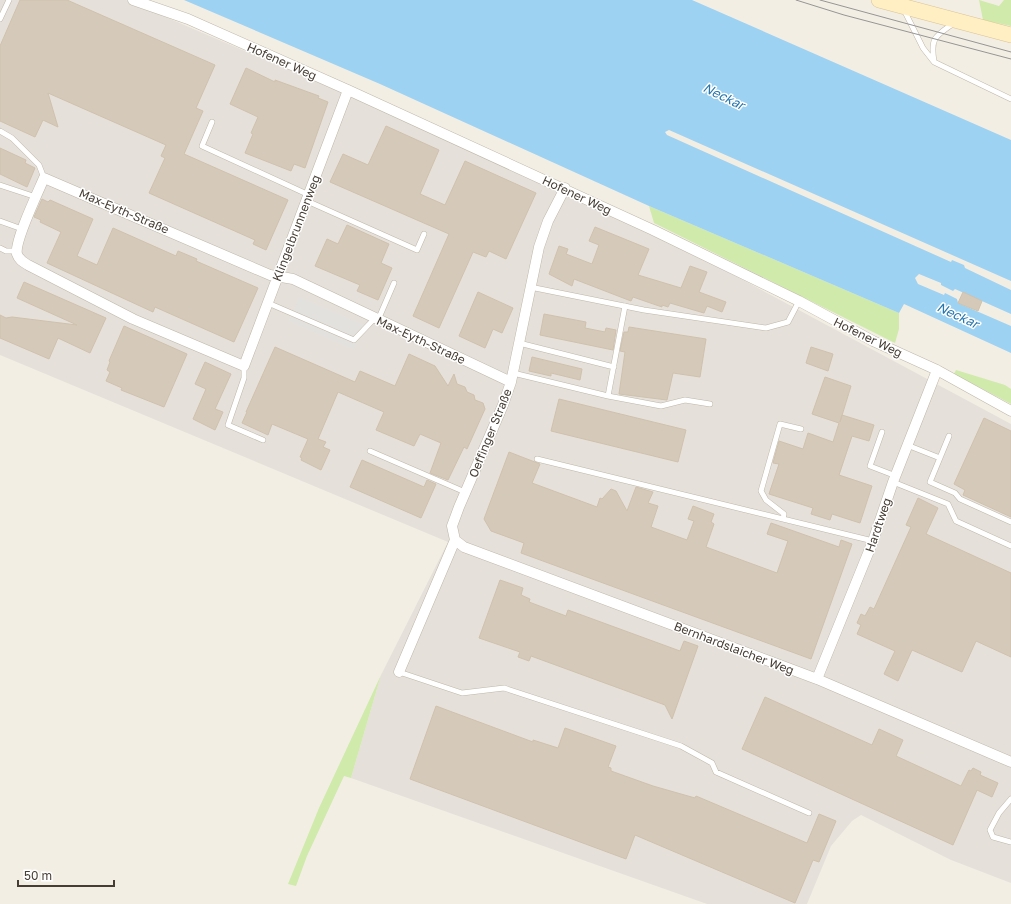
<svg xmlns="http://www.w3.org/2000/svg" width="1011" height="904" viewBox="0 0 1011 904" font-family="'Golos Text',sans-serif">
	<style>
		.industrial { fill: #e5e0da }
		.green { fill: #cfeaab }
		.parking { fill: #e3e1dd }
		.water { fill: #9dd2f3 }
		.building { fill: #d5cab9; stroke: #d0c1ac }
		.lines { fill: none; stroke-linecap: round; stroke-linejoin: round }
		.lane-casing { stroke: #bfb6a7; stroke-width: 6 }
		.street-casing { stroke: #bfb6a7; stroke-width: 11 }
		.secondary-casing { stroke: #d9c494; stroke-width: 16 }
		.lane { stroke: #fff; stroke-width: 5 }
		.street { stroke: #fff; stroke-width: 10 }
		.secondary { stroke: #ffefc3; stroke-width: 15 }
		.tram { stroke: #959595; stroke-width: 1 }
		.labels { text-anchor: middle; dominant-baseline: central; stroke-width: 3; stroke-linejoin: round; paint-order: stroke }
		.street-label { font-size: 12px; fill: #463e34; stroke: #fff }
		.water-label { font-size: 13px; font-style: italic; fill: #2878ae; stroke: #fff }
	</style>
	<rect width="100%" height="100%" fill="#f3eee4"/>
	<path class="industrial" d="M0,0H126L565,188L743,280L1011,424V883L951,860L861,815L852,821L831,846L807,904H707L351,778L381,675L448,542L0,355Z"/>
	<path class="green" d="M979,0L999,6L1004,0H1011V26L983,20Z
		M649,206L899,313V329L895,343L654,223Z
		M956,370L1005,385L1011,389V404L954,374Z
		M381,675L351,778L344,776L307,856L296,886L288,884L319,808Z"/>
	<path class="parking" d="M299,297L364,325L354,350L289,321Z"/>
	<path class="water" d="M184,0H692L1011,140V281L669,130L665,132L667,135L951,262L952,260L964,265L965,268L1011,290V314L955,289L953,291L941,285V283L919,274L915,278L918,284L944,295L945,293L957,299L958,303L1011,326V353L904,304L899,313L649,206L380,84Z"/>
	<path class="building" d="M20,0H67L215,65L196,108L203,111L184,154L288,200L266,250L253,244L255,240L149,193L165,158L161,156L166,145L48,93L58,127L43,120L35,137L0,121V46Z
		M246,68L275,82V80L319,96L318,98L328,102L305,168L294,164L291,171L245,153L253,134L251,133L258,117L230,104Z
		M386,126L439,150L420,194L445,205L465,161L536,193L506,259L489,251L486,257L473,252L439,328L413,316L449,234L330,182L343,154L368,165Z
		M0,148L26,160L25,163L35,168L27,187L0,174Z
		M42,199L48,202L50,200L93,219L77,256L97,265L113,228L176,256L178,251L197,259L196,261L258,288L234,342L155,307L153,312L47,263L61,232L40,222L41,220L34,217Z
		M347,225L389,244L381,263L392,268L378,300L357,291L360,285L315,266L327,239L338,244Z
		M595,227L649,249L638,275L681,288L690,266L707,272L699,292L726,302L722,312L707,306L704,313L670,303L668,307L662,305V307L633,297L631,301L574,279L572,286L549,274L559,246L568,249L566,254L592,264L599,245L589,241Z
		M24,282L106,318L90,353L58,338L49,359L0,338V315L6,318L12,317L77,325L17,298Z
		M478,292L513,308L502,333L493,329L485,348L459,336Z
		M963,292L982,301L978,311L958,303Z
		M544,314L586,322L585,328L605,332L606,328L616,330L613,350L540,335Z
		M124,326L187,354L164,407L121,390L122,388L106,381L110,372L107,370L110,362L109,361Z
		M629,327L706,339L700,377L673,373L667,400L619,394L625,352L620,351L624,332H628Z
		M275,347L355,382L360,371L395,386L409,354L435,366L448,386L454,374L457,384L465,387L467,392L474,395L475,400L483,403L485,409L467,449L464,447L448,480L430,473L441,443L420,434L414,446L376,430L384,412L338,392L318,439L326,442L323,447L330,450L321,470L301,460L302,458L300,457L308,439L272,424L268,435L242,423L247,412H246Z
		M811,347L833,354L828,371L806,363Z
		M532,357L582,369L580,380L551,373V376L529,371Z
		M205,362L231,374L215,409L223,412L215,430L193,419L206,389L195,384Z
		M825,377L851,386L840,422L842,415L874,425L869,441L852,436L839,475L872,486L860,523L832,514L830,520L811,514L813,508L769,494L779,464L773,463L779,441L803,449L808,433L833,442L839,423L812,414Z
		M559,399L686,430L678,462L551,431Z
		M984,418L1011,431V517L963,495L965,490L954,484Z
		M509,452L540,464L532,483L597,507L600,498L602,499L611,489L616,491L627,511L636,487L653,492L648,503L658,506L651,527L687,540L694,521L688,519L693,506L714,514L711,522L714,524L706,547L777,573L788,541L767,534L771,523L839,547L841,540L852,544L811,659L521,553L524,543L491,531L484,519Z
		M362,460L424,487L427,480L436,484L421,518L350,487Z
		M918,498L938,508L926,534L1011,573V657L976,641L962,672L912,650L898,681L884,674L895,651L857,634L861,625L857,623L861,614L865,616L870,607L874,609L911,527L906,525Z
		M500,580L523,588L521,595L530,599L529,602L566,616L568,610L680,651L684,641L698,646L672,719L665,705L531,656L529,661L518,657L520,652L479,638Z
		M765,697L872,745L879,729L903,740L896,756L961,786L969,770L971,771L973,768L981,772L980,775L998,783L992,797L977,790L953,845L742,749Z
		M436,706L533,742V740L558,748L565,728L616,746L608,767L611,768V771L653,786L695,798L696,796L807,843L819,814L836,821L819,862L813,860L795,903L635,835L626,859L410,779Z"/>
	<g class="lines">
		<defs>
			<path id="lane" d="M904,10L923,48L934,62L1011,99
				M0,19L9,0
				M934,61C930,37 936,36 954,23
				M212,122L202,146L309,195
				M0,131L12,138L39,165L44,178
				M0,185L36,197
				M307,201L417,250L424,234
				M0,221L22,229
				M0,248L6,251H17
				M530,287L644,310L766,328L788,322L799,301
				M268,303L354,340L375,318
				M378,320L394,283
				M519,343L614,367
				M244,366V378L228,425L263,440
				M513,373L608,396L661,406L685,400L710,404
				M608,396L625,306
				M882,432L870,466L896,476
				M949,436L930,482L955,493L960,499L1011,522
				M907,445L940,458
				M370,451L465,492
				M537,459L873,541
				M893,482L948,504L956,521L1011,546
				M783,519L784,514L766,500L761,491L780,424L801,429
				M399,672L462,693L504,688L681,746L712,763L716,772L809,813
				M1011,799L999,813L990,830L993,837L1011,842"/>
			<path id="street" d="M133,0L188,19L348,90L653,230L799,301L873,341L937,370L1011,411
				M348,90C314,182 279,274 244,366L133,319L28,265C23,262 19,260 17,254C14,242 38,192 44,178L270,275L293,279L511,382
				M455,540L464,547L817,679L1011,762
				M399,672L455,540L452,526L459,507L503,405L511,382L539,247L548,221L565,188
				M817,679L873,541L893,482L937,370"/>
			<path id="secondary" d="M879,0L1011,35"/>
		</defs>
		<use href="#lane" class="lane-casing"/>
		<use href="#street" class="street-casing"/>
		<use href="#secondary" class="secondary-casing"/>
		<use href="#lane" class="lane"/>
		<use href="#street" class="street"/>
		<use href="#secondary" class="secondary"/>
		<path class="tram" d="M796,0L844,15L1011,59
			M820,0L1011,52"/>
	</g>
	<g class="labels">
		<g class="street-label">
			<text transform="translate(282 61) rotate(24)">Hofener Weg</text>
			<text transform="translate(577 195) rotate(25)">Hofener Weg</text>
			<text transform="translate(124 211) rotate(23)">Max-Eyth-Straße</text>
			<text transform="translate(296 228) rotate(-69)">Klingelbrunnenweg</text>
			<text transform="translate(868 337) rotate(26)">Hofener Weg</text>
			<text transform="translate(421 340) rotate(25)">Max-Eyth-Straße</text>
			<text transform="translate(490 433) rotate(-68)">Oeffinger Straße</text>
			<text transform="translate(878 525) rotate(-71)">Hardtweg</text>
			<text transform="translate(734 648) rotate(21)">Bernhardslaicher Weg</text>
		</g>
		<g class="water-label">
			<text transform="translate(724 96) rotate(26)">Neckar</text>
			<text transform="translate(958 315) rotate(25)">Neckar</text>
		</g>
	</g>
	<path d="M18 880v6h96v-6" fill="none" stroke="#463e34" stroke-width="2"/>
	<text x="24" y="880" font-size="12" fill="#463e34" stroke="#ffffff" stroke-width="3" paint-order="stroke">50 m</text>
</svg>
